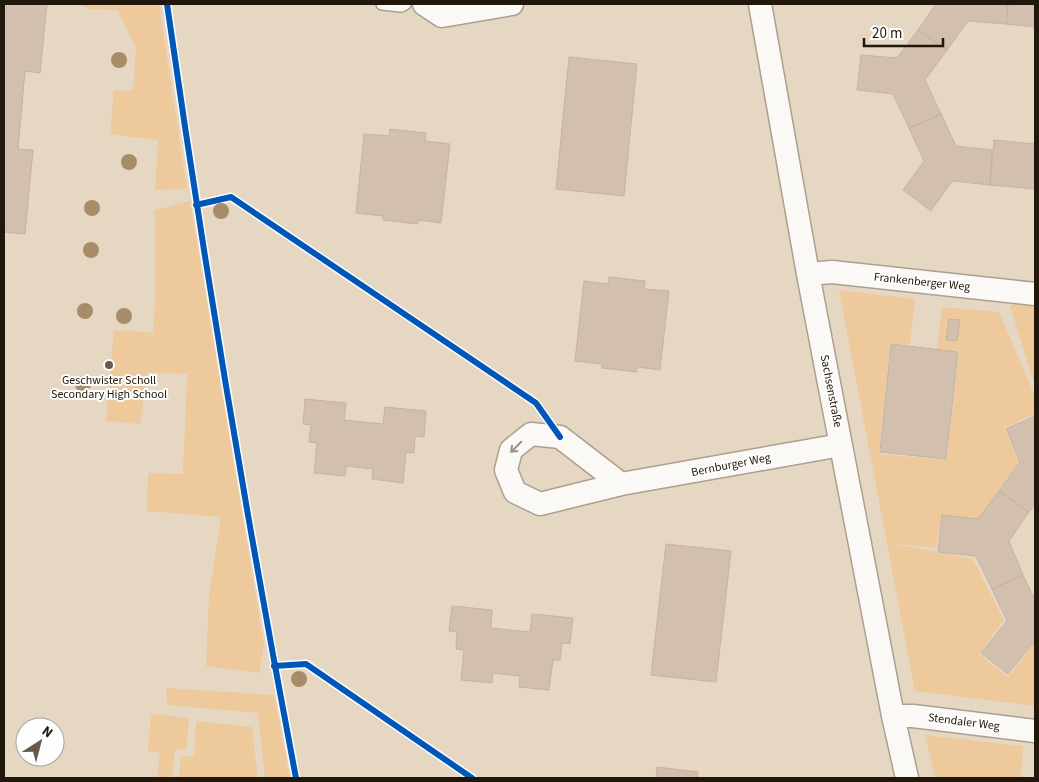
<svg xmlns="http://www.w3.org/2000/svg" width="1039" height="782" viewBox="0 0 1039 782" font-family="'Source Sans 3',sans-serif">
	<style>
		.green { fill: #edc99b }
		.building { fill: #d3bfad; stroke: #c2b4a6 }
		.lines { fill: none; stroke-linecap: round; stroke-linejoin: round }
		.lane-casing { stroke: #ab9f90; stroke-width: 14 }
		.street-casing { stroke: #ab9f90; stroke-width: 25 }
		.lane { stroke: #fbf9f6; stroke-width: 11 }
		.street { stroke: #fbf9f6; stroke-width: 22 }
		.cycleway-casing { stroke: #fefefe; stroke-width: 9 }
		.cycleway { stroke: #0057b8; stroke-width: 6 }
		.tree { fill: #a78d67 }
		.oneway { stroke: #99938c }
		.poi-dot { fill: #665a4b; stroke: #fefefe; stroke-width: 2 }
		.labels { text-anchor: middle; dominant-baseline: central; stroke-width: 4; stroke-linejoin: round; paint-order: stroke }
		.street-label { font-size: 12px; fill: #21170a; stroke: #fefefe }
		.poi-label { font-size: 12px; fill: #21170a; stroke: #fefefe }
	</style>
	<rect width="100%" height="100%" fill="#e6d7c3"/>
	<path class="green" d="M81,4H159L187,189L155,190L158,140L110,134L114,90L133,91L136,48L118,10L88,9Z
		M190,201L264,646L259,673L206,666L209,595L221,517L147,511L148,473L183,474L187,374L147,372L140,424L106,421L114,330L153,333L155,300V210Z
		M839,290L915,299L910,345L890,344L879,454L947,460L959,351L937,349L942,307L999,312L1035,396V414L1004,428L1019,462L978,519L942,515L936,548L891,543L973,559L1004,620L979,654L1008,677L1031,646H1035V706L915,691Z
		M1029,300L1035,305V386L1010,306Z
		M166,688L274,695L290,778H265L258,713L167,705Z
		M151,714L189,718L186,750L175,749L172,778H157L160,752L148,751Z
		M196,721L252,727L258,778H179L181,756L194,757Z
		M925,735L1023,746L1021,778H935Z"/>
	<path class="building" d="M4,4H47L40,73L25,71L18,149L33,150L25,234L4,232Z
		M936,4H1008L1006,24L968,21L947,50L918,30Z
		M1008,4H1035V27L1006,24Z
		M918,30L947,50L925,80L941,114L909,128L893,94L857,90L861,55L897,58Z
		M569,57L637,64L624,196L556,189Z
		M941,114L956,146L992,150L990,185L952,181L931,211L903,190L924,161L909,128Z
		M390,129L426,133L425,141L450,144L441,223L418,220V224L383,220V216L356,213L364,134L389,136Z
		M994,140L1035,144V189L990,185Z
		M609,277L645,281L644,289L669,291L660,370L637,367V372L602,368V364L575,361L584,281L608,284Z
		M949,319L960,320L957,341L946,340Z
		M891,344L958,352L946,459L880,452Z
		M305,399L346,403L344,420L383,424L385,407L426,411L424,437L415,436L414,453L406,452L403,483L372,479L373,469L346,466L345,476L314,473L317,443L309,442L311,425L303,424Z
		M1035,416V504L1029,512L999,491L1020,462L1006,429Z
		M999,491L1029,512L1009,541L1023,575L992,589L976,556L938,552L942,515L978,519Z
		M666,544L731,551L716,682L651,675Z
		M1023,575L1035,600V645H1031L1008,674L981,653L1007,621L992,589Z
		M452,606L492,610L491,628L530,632L532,614L573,618L570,644L562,643L560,660H553L549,690L519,687L520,676L493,673L492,683L461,680L464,650L456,649L457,632L449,631Z
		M657,767L698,772L697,778H656Z"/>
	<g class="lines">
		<defs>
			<path id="lane" d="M382,4L401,6L405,4"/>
			<path id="street" d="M424,4L442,16L512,4
				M760,4L808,274L893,716L907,778
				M808,274L832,272L1035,294
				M621,484L560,437L531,434L511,450L506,470L515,492L540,504L621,484L841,445
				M893,716H913L1035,731"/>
		</defs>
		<use href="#lane" class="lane-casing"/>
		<use href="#street" class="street-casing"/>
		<use href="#lane" class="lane"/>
		<use href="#street" class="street"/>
		<defs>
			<path id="cycleway" d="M167,4C204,263 247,521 296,778
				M196,205L231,197L536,403L560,437
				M274,666L306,664L472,778"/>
		</defs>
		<use href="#cycleway" class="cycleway-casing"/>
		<use href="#cycleway" class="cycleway"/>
	</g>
	<g class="tree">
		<circle cx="119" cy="60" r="8"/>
		<circle cx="129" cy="162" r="8"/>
		<circle cx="92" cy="208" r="8"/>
		<circle cx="221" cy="211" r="8"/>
		<circle cx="91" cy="250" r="8"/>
		<circle cx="85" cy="311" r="8"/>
		<circle cx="124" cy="316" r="8"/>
		<circle cx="83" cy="384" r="8"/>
		<circle cx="299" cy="679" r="8"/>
	</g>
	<defs><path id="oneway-shaft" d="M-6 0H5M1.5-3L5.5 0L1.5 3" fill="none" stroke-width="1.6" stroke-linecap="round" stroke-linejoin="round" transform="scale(1.25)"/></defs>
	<use class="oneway" href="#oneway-shaft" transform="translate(516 447) rotate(135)"/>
	<circle class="poi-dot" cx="109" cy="365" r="5"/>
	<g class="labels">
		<g class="street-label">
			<text transform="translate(922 282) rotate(6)">Frankenberger Weg</text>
			<text transform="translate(831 391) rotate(79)">Sachsenstraße</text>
			<text transform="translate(731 465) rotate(-11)">Bernburger Weg</text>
			<text transform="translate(964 722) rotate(7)">Stendaler Weg</text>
		</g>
		<g class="poi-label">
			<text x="109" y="380">Geschwister Scholl<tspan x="109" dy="14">Secondary High School</tspan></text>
		</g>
	</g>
	<rect width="1039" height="782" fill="none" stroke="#21170a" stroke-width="10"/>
	<g transform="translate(40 742) rotate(36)"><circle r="24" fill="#fefefe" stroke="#a6a29c"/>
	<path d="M0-4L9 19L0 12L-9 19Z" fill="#665a4b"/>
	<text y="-8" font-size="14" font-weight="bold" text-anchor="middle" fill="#21170a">N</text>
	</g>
	<path d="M864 38v8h79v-8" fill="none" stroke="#21170a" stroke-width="2.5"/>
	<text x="872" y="38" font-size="15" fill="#21170a" stroke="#fefefe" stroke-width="4" paint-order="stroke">20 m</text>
</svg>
